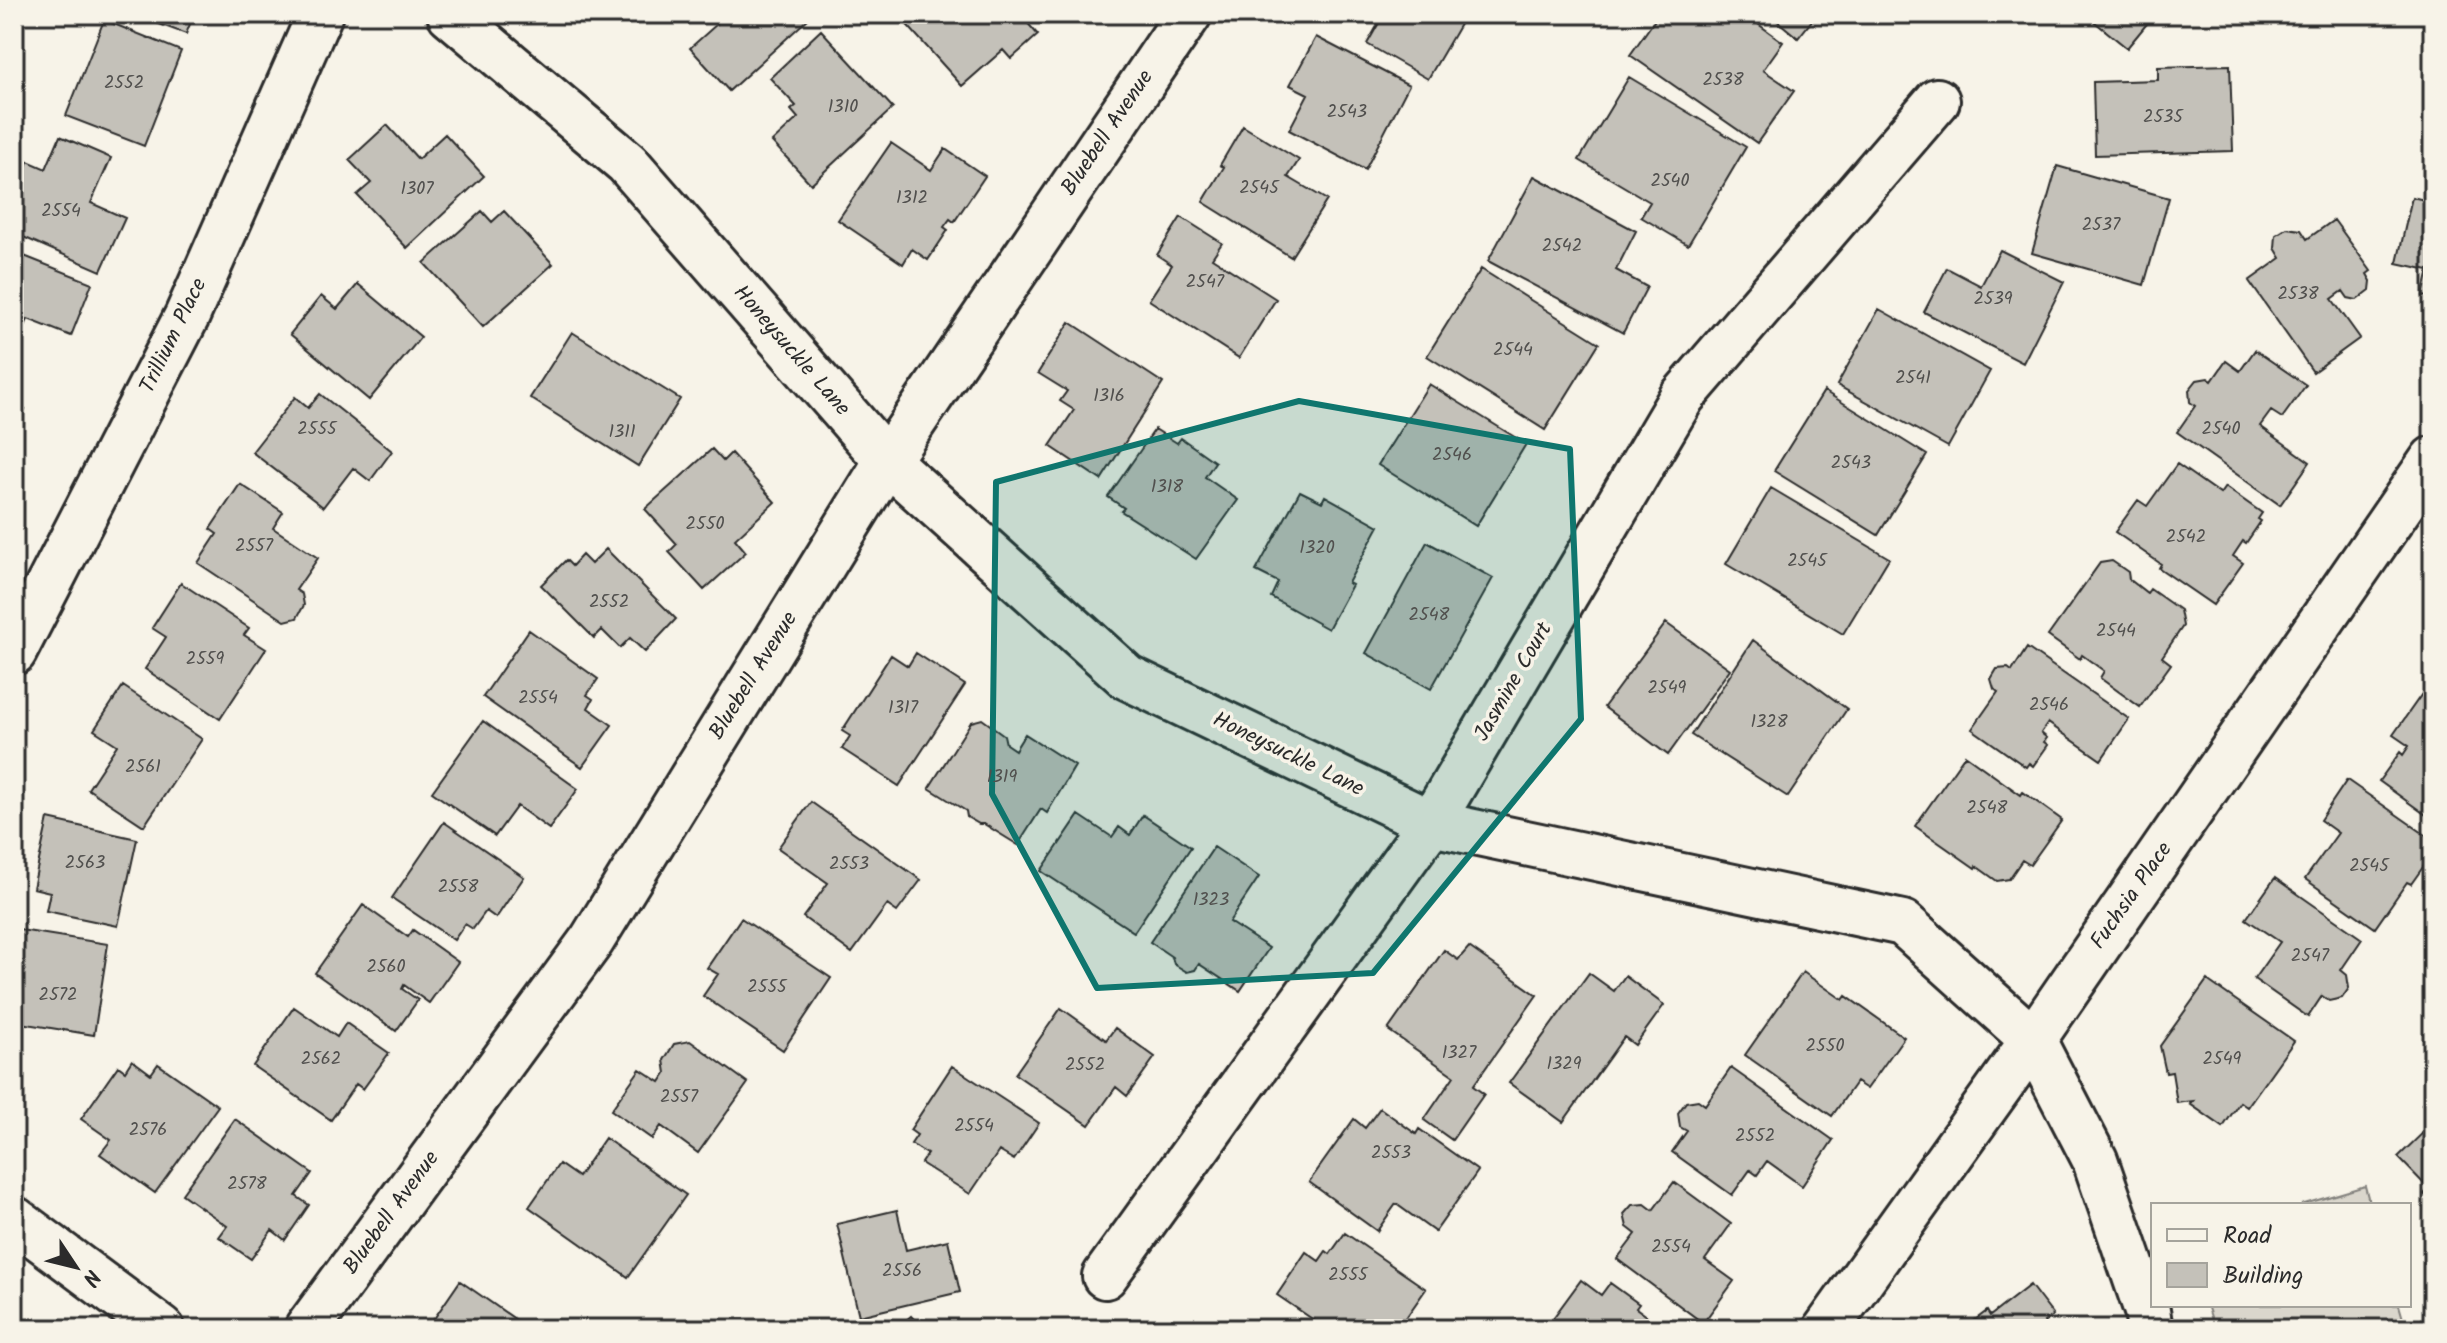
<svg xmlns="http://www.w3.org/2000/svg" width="2447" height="1343" viewBox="0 0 2447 1343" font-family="Kalam,sans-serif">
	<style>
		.green { fill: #dad6cc; stroke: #82807c; stroke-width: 2 }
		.building { fill: #c4c1b9; stroke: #2b2b2b; stroke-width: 2 }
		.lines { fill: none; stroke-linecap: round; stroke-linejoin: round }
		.minor-casing { stroke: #2b2b2b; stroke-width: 50 }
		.minor { stroke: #f7f3e8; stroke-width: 44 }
		.marked { fill: #0f766e; fill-opacity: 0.2; stroke: #0f766e; stroke-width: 6; stroke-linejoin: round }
		.labels { text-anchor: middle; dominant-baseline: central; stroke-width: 7; stroke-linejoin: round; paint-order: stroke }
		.number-label { font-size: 18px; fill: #51504e }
		.street-label { font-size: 22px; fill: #2b2b2b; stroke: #f7f3e8 }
	</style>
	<rect width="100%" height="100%" fill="#f7f3e8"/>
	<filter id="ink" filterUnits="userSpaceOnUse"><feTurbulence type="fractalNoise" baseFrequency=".0125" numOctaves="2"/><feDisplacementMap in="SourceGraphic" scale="16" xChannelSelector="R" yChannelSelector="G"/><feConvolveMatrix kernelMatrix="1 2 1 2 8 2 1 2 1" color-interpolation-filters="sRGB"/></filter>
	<g filter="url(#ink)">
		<path class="green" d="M2365,1186L2370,1205H2301Z
			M2207,1305H2399L2406,1329H2215Z"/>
		<path class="building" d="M132,14H194L186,34Z
			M708,14H804L808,19L729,91L690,48L717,24Z
			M905,14H1020L1038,35L1011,59L1003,50L962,86L901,18Z
			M1384,14H1466L1428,79L1367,44Z
			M1659,14H1744L1783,42L1763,70L1794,91L1757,143L1630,55Z
			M1769,14H1817L1798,38Z
			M2085,14H2155L2127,48Z
			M104,20L181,51L144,146L66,116Z
			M821,30L893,108L811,184L772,142L798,118L791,110L796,106L770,78Z
			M1316,37L1409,85L1365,170L1289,130L1308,94L1290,85Z
			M2230,65L2233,151L2095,155L2093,82L2158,80V67Z
			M1629,77L1746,147L1688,245L1641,217L1650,202L1579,160Z
			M387,125L418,159L445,134L484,176L407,248L357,195L371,183L349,160Z
			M1243,126L1299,160L1288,177L1327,200L1291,257L1203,202L1224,167L1220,165Z
			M60,136L111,158L91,203L125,218L101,271L14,233V194L28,161L46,169Z
			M891,143L931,170L945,149L985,176L954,222L950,219L944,227L948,230L928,260L912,249L903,264L838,220Z
			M2057,166L2169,198L2144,285L2032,253Z
			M1534,176L1636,231L1616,270L1647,287L1623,333L1488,261Z
			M2412,197L2433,202V298L2423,296L2429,270L2397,263Z
			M482,211L492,222L504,211L553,264L483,327L424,263Z
			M1181,217L1222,243L1212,258L1276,299L1239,358L1149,300L1172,265L1157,255Z
			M2334,220L2371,271L2367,274L2371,281L2370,290L2357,300L2348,298L2343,291L2332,299L2360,338L2313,372L2249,281L2281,258L2275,248L2276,235L2287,228L2301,230L2307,239Z
			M2000,250L2064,282L2023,363L1924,312L1947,268L1981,286Z
			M14,252L92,283L71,336L28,319L14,352Z
			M1481,269L1599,343L1545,430L1427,356Z
			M358,284L421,337L369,400L290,334L321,296L337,309Z
			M1879,309L1990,371L1948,447L1837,385Z
			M1070,322L1163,383L1101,480L1050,446L1074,410L1060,401L1067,391L1038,373Z
			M572,332L680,399L638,466L530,398Z
			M2255,350L2306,385L2282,418L2271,411L2260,426L2310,462L2280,505L2177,432L2195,406L2190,402L2189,390L2197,380L2208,378L2212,381L2226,361L2240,371Z
			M1429,384L1526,444L1476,526L1378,465Z
			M1824,391L1927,455L1878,535L1774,471Z
			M320,394L392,451L370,481L353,468L323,507L252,452L295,397L308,408Z
			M14,403L25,409L14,430Z
			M1155,429L1177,443L1181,438L1215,462L1205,477L1238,500L1196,559L1121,511L1124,508L1108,497Z
			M712,449L723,461L731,453L775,502L735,539L746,552L704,590L669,552L677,544L645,509Z
			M2177,464L2220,494L2225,487L2262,513L2258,519L2261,521L2246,543L2243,541L2233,556L2243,563L2213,605L2159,568L2161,564L2115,532L2138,500L2147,506Z
			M240,484L283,512L273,528L318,558L296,590L302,594L304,605L297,618L285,621L198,563L217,534L210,529Z
			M1771,488L1889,558L1843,634L1726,564Z
			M1300,491L1322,502L1325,496L1379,526L1348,583L1352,585L1328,629L1271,597L1278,582L1256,571Z
			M1427,542L1493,578L1431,689L1366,653Z
			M606,549L676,619L645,652L630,638L620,648L602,630L594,638L541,585L566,560L572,566L582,555L591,564Z
			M2112,561L2128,572L2129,579L2147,593L2150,589L2180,610L2183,626L2162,657L2171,664L2140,707L2100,678L2104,671L2082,655L2080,659L2048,636L2100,563Z
			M181,583L249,628L244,635L266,649L220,719L145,669L166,637L152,628Z
			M1666,623L1730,669L1668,755L1604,707Z
			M529,630L598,679L587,695L593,699L588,708L612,725L582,767L483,697Z
			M1753,640L1847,709L1788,797L1691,735Z
			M2027,648L2129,719L2101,760L2048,723L2041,733L2047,738L2044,742L2048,745L2033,766L2029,763L2026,767L1972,729L1998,692L1994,689L1991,679L1997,669L2008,668L2012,671Z
			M916,653L965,685L899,786L842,749L850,736L842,731L891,655L908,666Z
			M123,686L202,739L144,826L88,789L117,745L94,730Z
			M2424,691L2433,698V820L2379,781L2400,752L2403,755L2409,746L2393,735Z
			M982,719L1004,735L1006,744L1015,750L1025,734L1075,766L1047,813L1041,809L1018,845L984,824H979L967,817L966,811L929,788L971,722Z
			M483,721L578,789L549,829L517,806L495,836L432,792Z
			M1965,755L2021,795L2023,792L2062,820L2030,865L2022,860L2009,879L1997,881L1976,866L1975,868L1915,826Z
			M2347,780L2433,840V853L2411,884L2407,882L2375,928L2305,879L2338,833L2320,820Z
			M811,802L921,880L897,912L887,905L852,953L803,917L828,883L778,848Z
			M1079,815L1112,837L1119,827L1130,835L1143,815L1191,847L1134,932L1041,871Z
			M48,819L137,839L118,926L46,911L50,892L33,888Z
			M444,822L524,877L496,918L486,911L473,929L465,924L454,940L392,898Z
			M1214,847L1259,877L1229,922L1269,948L1240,991L1199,964L1195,970L1187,972L1174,964L1172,957L1150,942Z
			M2275,878L2362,939L2341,970L2347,975L2349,988L2342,998L2329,1001L2322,996L2308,1017L2254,979L2280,942L2246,919Z
			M363,905L408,937L413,930L458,962L429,1003L404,985L402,989L418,1000L396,1031L315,973Z
			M741,918L831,978L783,1050L703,996L718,974L707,968Z
			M14,929L108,944L94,1035L14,1022L19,980L14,979Z
			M1469,947L1537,995L1473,1086L1484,1094L1452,1140L1424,1120L1454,1076L1388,1030L1444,950L1458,960Z
			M1803,972L1843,1000L1846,996L1904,1037L1867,1089L1856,1082L1832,1116L1745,1055Z
			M1589,973L1614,991L1625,976L1664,1005L1635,1045L1624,1037L1563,1122L1509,1083Z
			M2207,980L2294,1041L2247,1107L2240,1102L2223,1127L2190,1104L2193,1101L2177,1103L2172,1072L2166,1073L2160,1046Z
			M294,1007L337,1037L346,1023L389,1053L363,1089L356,1084L331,1120L253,1066Z
			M1061,1008L1106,1040L1115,1028L1155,1057L1127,1096L1116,1087L1089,1125L1015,1074Z
			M690,1041L748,1083L698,1153L661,1126L652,1139L611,1110L640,1069L660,1082L666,1073L664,1060L674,1044Z
			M132,1060L151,1074L158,1064L218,1106L155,1193L100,1154L111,1140L81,1119L118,1066L125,1071Z
			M952,1066L1039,1123L1014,1160L999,1151L970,1194L921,1163L927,1154L911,1144L917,1135L910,1130Z
			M1731,1068L1833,1140L1802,1186L1767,1161L1757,1175L1750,1170L1732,1195L1672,1152L1687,1131L1680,1127L1678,1113L1686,1102L1698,1100L1705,1105Z
			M2433,1094V1115L2422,1104Z
			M1380,1108L1416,1134L1419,1129L1478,1171L1435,1232L1396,1204L1377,1231L1309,1182L1354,1119L1365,1128Z
			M235,1119L312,1173L296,1196L309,1205L285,1240L272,1230L251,1259L219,1237L227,1226L182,1194Z
			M2433,1123V1204L2424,1194L2429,1189L2398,1157Z
			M605,1138L686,1195L628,1277L529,1207L559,1164L578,1177Z
			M1674,1182L1731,1224L1705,1260L1734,1281L1703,1323L1617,1259L1636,1234L1627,1227L1624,1214L1632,1205L1645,1204L1653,1210Z
			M897,1210L906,1250L948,1240L960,1292L859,1316L837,1224Z
			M1345,1233L1426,1289L1398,1329H1327L1277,1295L1306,1252L1319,1261L1326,1251L1330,1254Z
			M1581,1280L1601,1295L1610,1283L1639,1304L1636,1308L1659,1325L1656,1329H1545Z
			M460,1281L522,1324L518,1329H427Z
			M2030,1285L2053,1315L2044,1322L2049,1329H1963L1987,1311L1990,1316Z
			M911,1316L923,1329H896Z"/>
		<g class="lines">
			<defs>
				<path id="minor" d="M450,14L627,163L887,461L1127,677L1431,823L1903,923L2033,1040L2095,1160L2147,1311L2150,1329
					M14,652L187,316L320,14
					M14,1219L162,1329
					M1105,1276L1431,823L1682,397L1937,101
					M307,1329L592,940L887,461L1189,14
					M1826,1329L2033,1040L2433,459"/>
			</defs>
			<use href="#minor" class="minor-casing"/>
			<use href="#minor" class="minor"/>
		</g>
	</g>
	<path class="marked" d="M1299,401L1570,449L1581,719L1373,973L1097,988L992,794L996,482Z"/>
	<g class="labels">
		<g class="number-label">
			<text x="1723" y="80">2538</text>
			<text x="124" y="83">2552</text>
			<text x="843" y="107">1310</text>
			<text x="1347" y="112">2543</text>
			<text x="2163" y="117">2535</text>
			<text x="1670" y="181">2540</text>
			<text x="1259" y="188">2545</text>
			<text x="417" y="189">1307</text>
			<text x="912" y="198">1312</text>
			<text x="61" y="211">2554</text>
			<text x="2101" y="225">2537</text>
			<text x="1562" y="246">2542</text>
			<text x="1205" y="282">2547</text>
			<text x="2298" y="294">2538</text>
			<text x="1993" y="299">2539</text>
			<text x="1513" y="350">2544</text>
			<text x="1913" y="378">2541</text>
			<text x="1109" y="396">1316</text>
			<text x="317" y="429">2555</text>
			<text x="2221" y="429">2540</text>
			<text x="622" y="432">1311</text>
			<text x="1452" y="455">2546</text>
			<text x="1851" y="463">2543</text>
			<text x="1167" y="487">1318</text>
			<text x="705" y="524">2550</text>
			<text x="2186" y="537">2542</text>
			<text x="254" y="546">2557</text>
			<text x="1317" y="548">1320</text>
			<text x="1807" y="561">2545</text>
			<text x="609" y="602">2552</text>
			<text x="1429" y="615">2548</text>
			<text x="2116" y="631">2544</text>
			<text x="205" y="659">2559</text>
			<text x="1667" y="688">2549</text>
			<text x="538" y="698">2554</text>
			<text x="2049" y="705">2546</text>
			<text x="903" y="708">1317</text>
			<text x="1769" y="722">1328</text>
			<text x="143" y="767">2561</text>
			<text x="1002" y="777">1319</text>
			<text x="1987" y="808">2548</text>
			<text x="85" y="863">2563</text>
			<text x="849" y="864">2553</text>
			<text x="2369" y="866">2545</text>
			<text x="458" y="887">2558</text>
			<text x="1211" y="900">1323</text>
			<text x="2310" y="956">2547</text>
			<text x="386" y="967">2560</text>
			<text x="767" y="987">2555</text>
			<text x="58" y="995">2572</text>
			<text x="1825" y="1046">2550</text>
			<text x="1459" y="1053">1327</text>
			<text x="321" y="1059">2562</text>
			<text x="2222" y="1059">2549</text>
			<text x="1564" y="1064">1329</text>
			<text x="1085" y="1065">2552</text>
			<text x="679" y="1097">2557</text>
			<text x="974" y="1126">2554</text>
			<text x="148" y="1130">2576</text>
			<text x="1755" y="1136">2552</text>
			<text x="1391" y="1153">2553</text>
			<text x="247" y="1184">2578</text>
			<text x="1671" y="1247">2554</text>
			<text x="902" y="1271">2556</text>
			<text x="1348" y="1275">2555</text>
		</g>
		<g class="street-label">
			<text transform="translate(1108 133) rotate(-56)">Bluebell Avenue</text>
			<text transform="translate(174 336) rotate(-64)">Trillium Place</text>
			<text transform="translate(791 351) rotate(49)">Honeysuckle Lane</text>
			<text transform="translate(754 676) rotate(-58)">Bluebell Avenue</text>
			<text transform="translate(1514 682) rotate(-60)">Jasmine Court</text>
			<text transform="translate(1288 755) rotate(26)">Honeysuckle Lane</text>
			<text transform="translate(2132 896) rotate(-55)">Fuchsia Place</text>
			<text transform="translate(392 1213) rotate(-54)">Bluebell Avenue</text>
		</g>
	</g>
	<rect width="2447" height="1343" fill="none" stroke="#f7f3e8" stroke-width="48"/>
	<rect x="24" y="24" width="2399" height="1295" fill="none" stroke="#2b2b2b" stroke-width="3" filter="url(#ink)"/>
	<rect x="2151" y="1203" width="260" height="104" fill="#f7f3e8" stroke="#a5a39c" stroke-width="2"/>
	<rect x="2167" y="1229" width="40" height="12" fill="#f7f3e8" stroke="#a5a39c" stroke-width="2"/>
	<text x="2223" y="1243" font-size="24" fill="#2b2b2b">Road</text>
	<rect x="2167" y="1263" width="40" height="24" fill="#c4c1b9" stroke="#a5a39c" stroke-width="2"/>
	<text x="2223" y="1283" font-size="24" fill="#2b2b2b">Building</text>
	<g transform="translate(76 1267) rotate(125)" stroke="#f7f3e8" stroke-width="6" paint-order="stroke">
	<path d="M0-6L14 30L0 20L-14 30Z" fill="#2b2b2b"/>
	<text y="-12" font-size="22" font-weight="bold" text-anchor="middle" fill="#2b2b2b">N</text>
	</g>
</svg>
